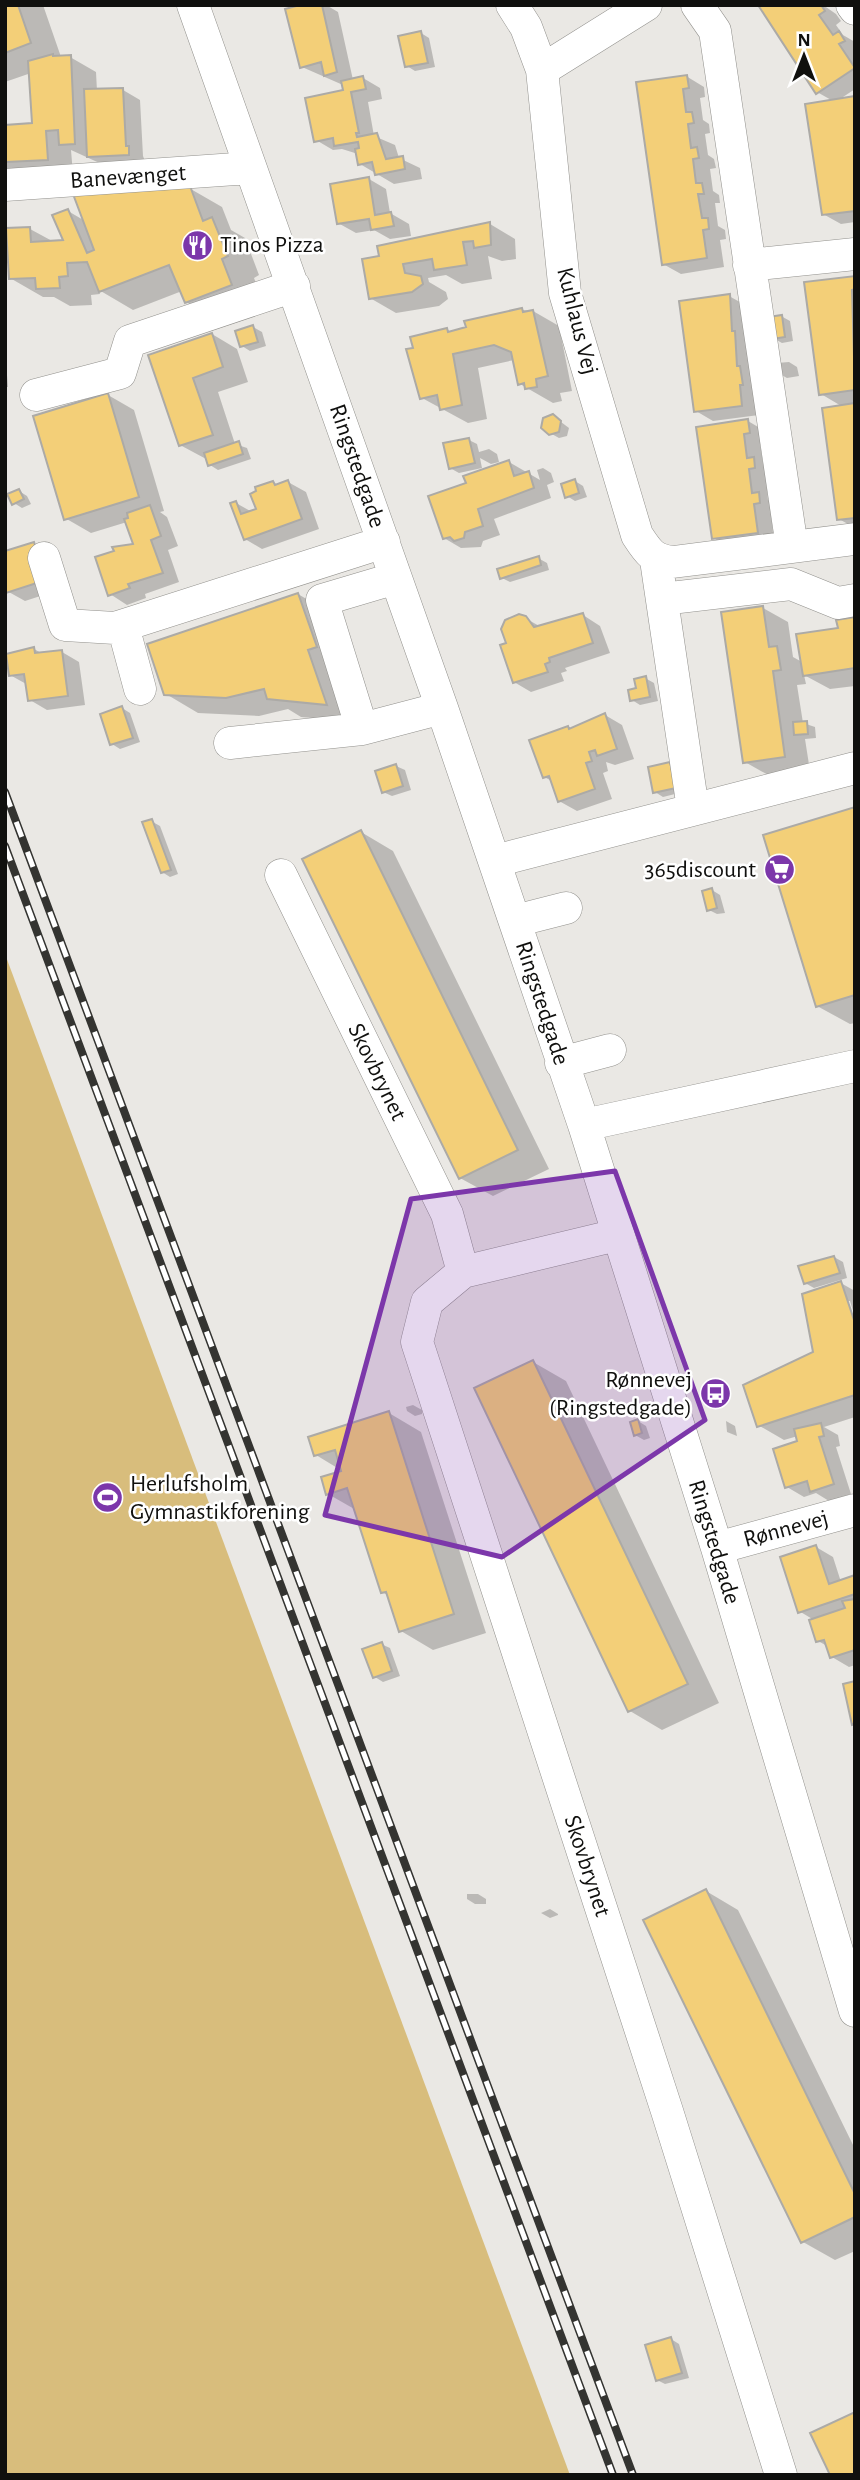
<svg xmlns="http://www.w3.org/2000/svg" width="860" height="2480" viewBox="0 0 860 2480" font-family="'Alegreya Sans',sans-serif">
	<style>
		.green { fill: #d8bd7c }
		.shadow { fill: #0003 }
		.building { fill: #f3cf78; stroke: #acaaa6; stroke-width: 2 }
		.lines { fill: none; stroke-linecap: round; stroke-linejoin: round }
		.minor-casing { stroke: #92918d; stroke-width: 33 }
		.minor { stroke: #fff; stroke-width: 32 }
		.rail-casing { stroke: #343431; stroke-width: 8 }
		.rail { stroke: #fff; stroke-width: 5; stroke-dasharray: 16; stroke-linecap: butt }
		.marked { fill: #7c37aa; fill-opacity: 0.2; stroke: #7c37aa; stroke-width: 5; stroke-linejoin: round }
		.labels { text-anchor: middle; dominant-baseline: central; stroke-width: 5; stroke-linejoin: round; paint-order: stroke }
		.street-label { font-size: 24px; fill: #10100e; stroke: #fff }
		.poi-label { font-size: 24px; fill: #10100e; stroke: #fff; text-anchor: start }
	</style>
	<rect width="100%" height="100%" fill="#eae8e4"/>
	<path class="green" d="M5,954L570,2475H5Z"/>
	<path class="shadow" d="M5,5H43L61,57H70L96,72L97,91L123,90L140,100L143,156L146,164L106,166L71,150L73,174H16L5,168V140L34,125L31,73L5,82Z
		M307,5H326L338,12L353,80L363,78L380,88L382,99L368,102L374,136L395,145L399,158L420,168L422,179L394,184L360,164L358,154L342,149L333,150L316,140L345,92L343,85L302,67Z
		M760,5H823L836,14L841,21L836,25L843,35L855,42V89L837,101L855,98V222L841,224L823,214L833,101L817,92Z
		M421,33L429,38L435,67L415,71L407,66Z
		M686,76L704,87L705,97L700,98L703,120L709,124L710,133L705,134L708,155L714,159L716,168L710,169L713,191L719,195L720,203H715L718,226L725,230L726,239L720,240L724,267L681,274L663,264L638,83Z
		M369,179L386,189L390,213L409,224L411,236L390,239L374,230L356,233L338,223Z
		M189,188L222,207L231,230L245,238L259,275L254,278L264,304L219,321L186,302L182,291L133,310L99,290L100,294L91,295L92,305L70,306L54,297H43L10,278L30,229L54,242H65L68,211L85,221Z
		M490,224L515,239L516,259L502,261L488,256L492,279L462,284L446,275L428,278L429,282L446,292L448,299L439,306L396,313L370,298L381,257Z
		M855,278V528L839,519L843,407L821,394Z
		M729,296L747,306L759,415L713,421L696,411Z
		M522,310L533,311L559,326L572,391L560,393L562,401L553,403L520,384L514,360L478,368L487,419L468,423L422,398L408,351L447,330L452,333Z
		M781,316L790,321L793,341L782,343L773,338Z
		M253,327L262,332L266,346L250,351L242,346Z
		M212,334L237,349L248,382L218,392L235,444L247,448L251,459L218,470L210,465L208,460L180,445L150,356Z
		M5,351L8,387H5Z
		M789,362L797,367L799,376L787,378L778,373L777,363Z
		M108,395L134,410L164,511L160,512L167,517L178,546L168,550L179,582L145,594L146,598L127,605L110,594L135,545L127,522L91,533L65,518Z
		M553,416L569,428L567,436L559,438L550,433Z
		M748,421L765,431L767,442L760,443L763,464L771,469L772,477L766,478L768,500L776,504L777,513L771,514L774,542L731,548L713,538L698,429Z
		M469,440L477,444L479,452L489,449L497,454L499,462L491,464L480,458L482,468L459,473L450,468Z
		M509,462L540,480L537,470L543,468L551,473L554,482L547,485L551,498L494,519L500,535L483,541L481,547L461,548L444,538L468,484Z
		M575,481L583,486L587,497L575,501L567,496Z
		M288,482L306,492L319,529L262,549L245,539L236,503L252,512L258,510L273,483L278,486Z
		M19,491L27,496L31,504L22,508L14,503Z
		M34,544L51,554L62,589L25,601L7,591L5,553Z
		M538,558L547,563L549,570L510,582L502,578Z
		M298,594L330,613L358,722L301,717L288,709L259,716L198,713L166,694Z
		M763,608L788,622L793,657L802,662L855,618V686L830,689L804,675L806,684L797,685L803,723L815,727L816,738L805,739L810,771L770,776L745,762Z
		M583,615L600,626L610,653L565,668L567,671L561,673L564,681L531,692L514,682L508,644L525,618L541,627Z
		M34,649L43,654L62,652L79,662L85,705L47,710L30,700L28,685L10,675Z
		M645,678L654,683L658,701L640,705L632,700Z
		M122,708L130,713L140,742L120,749L112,744Z
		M605,715L622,725L634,759L615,765L606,762L608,771L603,773L612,799L577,811L559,801L552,781L544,777L580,724Z
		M670,763L683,792L663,797L655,792Z
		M396,766L405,770L411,790L392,796L383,792Z
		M855,809V1023L850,1024L817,1006Z
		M151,821L160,826L178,874L170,877L162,872Z
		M361,832L393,851L549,1169L493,1196L460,1178Z
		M712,890L720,895L725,913L717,914L709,910Z
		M834,1257L843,1262L847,1278L814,1288L805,1283Z
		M839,1282L855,1291V1317L850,1301H846L855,1329V1417L824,1427L838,1435L840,1446L836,1447L851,1494L829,1501L816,1493L804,1497L787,1487L799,1443L798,1436L784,1440L758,1425L815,1353Z
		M533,1362L566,1381L719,1703L662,1730L630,1711Z
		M413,1405L422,1410V1414L415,1416L407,1411L406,1407Z
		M389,1413L421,1432L486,1633L433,1650L401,1631L390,1596L382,1592L356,1510L328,1494L344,1472L316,1455Z
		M638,1421L646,1426L650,1438L644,1440L635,1435Z
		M726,1421L735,1426L737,1436L727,1432Z
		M816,1547L833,1557L841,1582L855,1577V1665L849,1667L832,1657L829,1647L818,1641L814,1620L799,1611Z
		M381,1644L390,1648L400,1676L383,1682L375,1677Z
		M706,1891L738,1910L855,2149V2251L835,2260L803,2242Z
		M467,1894H478L486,1899V1904H475L467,1899Z
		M550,1909L558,1914V1915L550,1918L541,1913Z
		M671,2339L679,2344L689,2378L665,2384L657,2380Z"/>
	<path class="building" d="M5,5H18L31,43L5,53Z
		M300,5H322L337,72L324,76L321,62L300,68L285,9Z
		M758,5H821L825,11L819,15L833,35L839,31L845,41L839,44L855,68L816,94Z
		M421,31L428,63L405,67L398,36Z
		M53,54V56L71,55L75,144L59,145L58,130L46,131L48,160L6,162L5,125L32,123L28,61Z
		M687,75L689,88L683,89L686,112H692L694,123L688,124L691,148L697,147L699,158L693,159L696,183H702L704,194H698L702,218H708L709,229L703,230L707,258L662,265L636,82Z
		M363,76L366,89L351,92L359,133H356L357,137L377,133L386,159L403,156L405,169L375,175L372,162L358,165L355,149L359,148L358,142L334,146L333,138L314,142L305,98L343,90L341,81Z
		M123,88L126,146H129V155L87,157L84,89Z
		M855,96V211L822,215L805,104Z
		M369,177L375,215L391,212L394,226L371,230L369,219L337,224L330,184Z
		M190,186L203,221L212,217L228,256L222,259L232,285L185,303L169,265L99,292L87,262L67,263L68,276L59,277L60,288L36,289L35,278L9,279L6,228L30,227L31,242L63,240L52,215L68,209L87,253L94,250L73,194Z
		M490,222L491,245L474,248L473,241L463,242L467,265L434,270L432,259L403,264L405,273L421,276L423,284L412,292L369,299L362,259L379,256L377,246Z
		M855,276V289L852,290L855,390L819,395L804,282Z
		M730,294L732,331H735L737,366H740L743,385H740L742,406L694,412L679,301Z
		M522,308L523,312L533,310L548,376L536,379L537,387L525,389L524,383L518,385L511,352L494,345L453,354L462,405L440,410L437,395L420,399L406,349L413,348L410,337L447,328L448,332L466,327L464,321Z
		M782,315L785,337L772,339L768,317Z
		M253,325L258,342L240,347L235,331Z
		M212,333L223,367L193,378L213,435L179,446L148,355Z
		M108,393L139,497L64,520L33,416Z
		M855,403V518L837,520L822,408Z
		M553,414L561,421L559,432L549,435L541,428L543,418Z
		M748,419L750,433L744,434L747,458L754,457L755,468L749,469L752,493L759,492L760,503L754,504L758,533L712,539L696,427Z
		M469,438L475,463L449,469L443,443Z
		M239,441L243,454L208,466L204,453Z
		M509,460L514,476L529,471L534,488L478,509L483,526L465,532L464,538L454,541L450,537L443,539L428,496L466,483L463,476Z
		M575,479L579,493L565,498L561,484Z
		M288,480L302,519L244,540L230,503L236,501L241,514L256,509L250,494L256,491L255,487L273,481L275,485Z
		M19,489L24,499L12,505L7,494Z
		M150,505L161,536L151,540L163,573L128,584L130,588L108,596L95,557L114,551L112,547L133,544L124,519L128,518L127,513Z
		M34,542L46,580L6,593L5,551Z
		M539,556L541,565L500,579L497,569Z
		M298,593L317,647L308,650L327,705L267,699L264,689L226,698L164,695L147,644Z
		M763,606L769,647L777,646L781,670L773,671L785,757L743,763L721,612Z
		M583,613L593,643L549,658L550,662L545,664L548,672L513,683L500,645L506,643L501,629L505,620L519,614L526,616L534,627Z
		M855,617V668L803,676L796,634L838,628L836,620Z
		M34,647L35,653L62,650L68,696L28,701L24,674L9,676L6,654Z
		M646,676L650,697L630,701L628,690L636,688L634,679Z
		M122,706L133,738L110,745L100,714Z
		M605,713L617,749L597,756L595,750L589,752L592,761L586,763L595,789L558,802L549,776L543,778L529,740L568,726L569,729Z
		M807,721L808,734L794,735L793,722Z
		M670,762L676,788L653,793L648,767Z
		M396,764L403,786L382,793L375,771Z
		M855,807V995L816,1007L763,835Z
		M152,819L171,870L161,873L142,822Z
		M361,830L518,1150L459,1179L302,859Z
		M712,888L717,908L707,911L702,891Z
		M834,1256L840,1273L804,1284L798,1266Z
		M841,1281L855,1323V1395L757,1427L743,1385L813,1352L802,1294Z
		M533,1360L688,1684L628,1712L474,1388Z
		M389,1411L454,1614L399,1632L386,1592L381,1593L347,1488L326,1495L321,1477L341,1471L335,1450L314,1456L308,1437Z
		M638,1419L642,1433L634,1436L630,1422Z
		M821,1423L824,1436L819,1437L834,1484L810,1492L807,1481L785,1488L773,1449L797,1441L794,1429Z
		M816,1545L829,1584L855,1575V1594L798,1613L780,1557Z
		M855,1599V1650L830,1658L824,1640L816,1642L809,1620L845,1608L842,1601Z
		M382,1642L392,1671L373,1678L362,1649Z
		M855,1681V1724L852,1725L843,1684Z
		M706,1889L855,2194V2217L801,2243L643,1920Z
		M671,2337L682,2373L656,2381L645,2345Z
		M855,2412V2475H830L810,2433Z"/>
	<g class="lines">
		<defs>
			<path id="minor" d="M193,5L442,708L584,1125L717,1548L855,2011
				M512,5L526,27L542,70L565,293L637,535C648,552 653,560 673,562L855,539
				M697,5L715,31L792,547
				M852,5L855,9
				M542,70L646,5
				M5,185L250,168
				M749,265L855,254
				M36,395L120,373L130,341L294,286
				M44,558L65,625L115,628L384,542
				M656,560L693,809
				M662,599L791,584L838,603L855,600
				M123,626L140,689
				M362,729L322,600L396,578
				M230,743L362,729L442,708
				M495,861L855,768
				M281,875L447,1214L463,1272
				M515,921L566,908
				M561,1063L610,1050
				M584,1125L855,1066
				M617,1235L463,1272L427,1302L417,1342L667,2111L781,2475
				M717,1548L855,1510"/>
		</defs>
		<use href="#minor" class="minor-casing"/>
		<use href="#minor" class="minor"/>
		<defs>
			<path id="rail" d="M5,792L633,2475
				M5,846L613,2475"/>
		</defs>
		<use href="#rail" class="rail-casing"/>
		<use href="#rail" class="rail"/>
	</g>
	<path class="marked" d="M615,1171L705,1420L502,1557L325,1515L411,1199Z"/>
	<defs>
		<symbol id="restaurant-disc" viewBox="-11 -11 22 22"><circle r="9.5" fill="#7c37aa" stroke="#fff"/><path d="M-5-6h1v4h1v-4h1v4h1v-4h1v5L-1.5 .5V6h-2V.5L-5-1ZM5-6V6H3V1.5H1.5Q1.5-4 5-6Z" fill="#fff"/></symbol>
		<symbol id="supermarket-disc" viewBox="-11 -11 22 22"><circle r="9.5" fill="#7c37aa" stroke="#fff"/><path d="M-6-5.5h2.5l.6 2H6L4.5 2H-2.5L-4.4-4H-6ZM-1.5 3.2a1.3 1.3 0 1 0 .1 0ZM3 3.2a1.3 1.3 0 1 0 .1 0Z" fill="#fff"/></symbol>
		<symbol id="bus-disc" viewBox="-11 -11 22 22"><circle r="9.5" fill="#7c37aa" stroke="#fff"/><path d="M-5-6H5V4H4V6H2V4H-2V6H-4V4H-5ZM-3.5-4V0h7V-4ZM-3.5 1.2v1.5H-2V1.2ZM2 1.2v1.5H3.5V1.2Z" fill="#fff"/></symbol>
		<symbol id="stadium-disc" viewBox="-11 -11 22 22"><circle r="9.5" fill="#7c37aa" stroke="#fff"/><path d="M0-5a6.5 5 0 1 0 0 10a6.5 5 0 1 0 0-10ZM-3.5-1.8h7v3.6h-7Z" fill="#fff"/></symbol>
	</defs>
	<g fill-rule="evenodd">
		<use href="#restaurant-disc" x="180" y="228" width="35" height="35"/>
		<use href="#supermarket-disc" x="762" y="852" width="35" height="35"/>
		<use href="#bus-disc" x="698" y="1376" width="35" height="35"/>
		<use href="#stadium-disc" x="90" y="1480" width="35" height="35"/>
	</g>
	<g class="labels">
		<g class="street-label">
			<text transform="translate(128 177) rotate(-4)">Banevænget</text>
			<text transform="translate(577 321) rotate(76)">Kuhlaus Vej</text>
			<text transform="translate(357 466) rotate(71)">Ringstedgade</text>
			<text transform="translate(542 1003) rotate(72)">Ringstedgade</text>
			<text transform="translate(377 1072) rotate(64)">Skovbrynet</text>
			<text transform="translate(786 1529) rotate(-15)">Rønnevej</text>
			<text transform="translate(714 1542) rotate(73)">Ringstedgade</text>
			<text transform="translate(587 1866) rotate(72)">Skovbrynet</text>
		</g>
		<g class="poi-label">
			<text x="220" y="245">Tinos Pizza</text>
			<text x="756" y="870" text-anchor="end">365discount</text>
			<text x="692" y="1380" text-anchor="end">Rønnevej<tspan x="692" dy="28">(Ringstedgade)</tspan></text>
			<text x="130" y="1484">Herlufsholm<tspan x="130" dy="28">Gymnastikforening</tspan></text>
		</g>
	</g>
	<rect width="860" height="2480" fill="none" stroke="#10100e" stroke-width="14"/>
	<g transform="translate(804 56)" stroke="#ffffff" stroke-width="5" paint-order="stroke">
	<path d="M0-5L12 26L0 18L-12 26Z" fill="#10100e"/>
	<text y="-10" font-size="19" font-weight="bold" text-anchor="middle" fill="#10100e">N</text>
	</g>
</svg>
